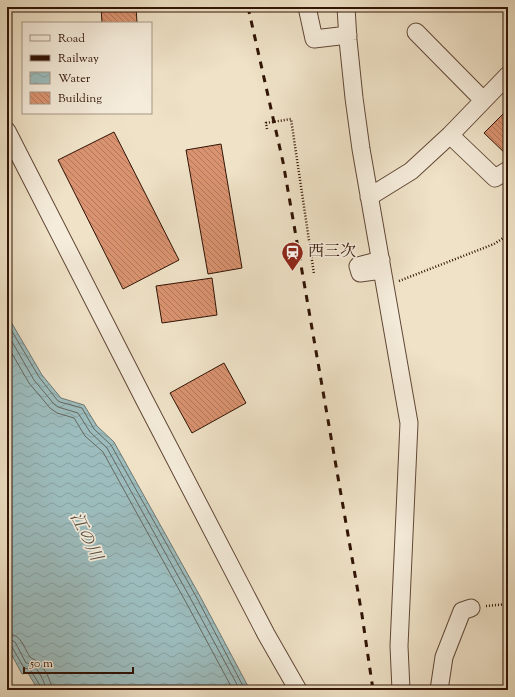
<svg xmlns="http://www.w3.org/2000/svg" width="515" height="697" viewBox="0 0 515 697" font-family="'Sorts Mill Goudy','Noto Serif JP',serif">
	<style>
		.water { fill: url(#water-waves); stroke: #717873 }
		.lines { fill: none; stroke-linecap: round; stroke-linejoin: round }
		.shore { stroke: #666861; stroke-width: 1 }
		.building { fill: url(#building-back-hatch); stroke: #311305 }
		.minor-casing { stroke: #604736; stroke-width: 19 }
		.path { stroke: #311305; stroke-width: 2.5; stroke-dasharray: 1 2; stroke-linecap: butt }
		.minor { stroke: #f5ecdb; stroke-width: 17 }
		.rail { stroke: #311305; stroke-width: 3; stroke-dasharray: 7 7; stroke-linecap: butt }
		.labels { text-anchor: middle; dominant-baseline: central; stroke-width: 3.5; stroke-linejoin: round; paint-order: stroke }
		.poi-label { font-size: 16px; fill: #311305; stroke: #f5ecdb; text-anchor: start }
		.water-label { font-size: 17px; font-style: italic; fill: #564e45; stroke: #f5ecdb }
	</style>
	<defs>
		<pattern id="water-waves" width="16" height="10" patternUnits="userSpaceOnUse"><rect width="16" height="10" fill="#9cbcbd"/><path d="M0 5q4-4 8 0t8 0" fill="none" stroke="#87a1a1"/></pattern>
		<pattern id="building-back-hatch" width="6" height="6" patternUnits="userSpaceOnUse"><rect width="6" height="6" fill="#da9370"/><path d="M-1 5l2 2M0 0l6 6M5-1l2 2" fill="none" stroke="#b1775a"/></pattern>
	</defs>
	<rect width="100%" height="100%" fill="#efe2c7"/>
	<filter id="stains"><feTurbulence type="fractalNoise" baseFrequency=".005" numOctaves="4"/><feColorMatrix values="0 0 0 0 .2 0 0 0 0 .09 0 0 0 0 .02 0 0 0 .5 -.17"/></filter>
	<radialGradient id="worn" r=".72"><stop offset=".6" stop-color="#630" stop-opacity="0"/><stop offset="1" stop-color="#630" stop-opacity=".3"/></radialGradient>
	<path class="water" d="M7,315L42,375L61,398L84,405L97,426L114,442L201,598L250,690H38L28,673L22,674L7,646Z"/>
	<g class="lines">
		<path class="shore" d="M7,323L39,377L58,401L60,402L82,408L94,429L111,445L198,600L245,690
			M7,333L34,380L54,404L58,407L78,413L90,432L107,448L193,603L240,690
			M7,345L29,383L50,408L57,413L74,418L85,436L103,452L188,606L233,690
			M7,634C19,634 22,642 27,652C28,653 29,656 30,657C32,659 36,660 38,662C44,667 52,682 52,690
			M7,640H11L15,642L26,663C28,663 31,664 33,665C38,669 46,684 46,690
			M7,645H10L12,647L24,668L29,669L31,671L41,687V690"/>
	</g>
	<path class="building" d="M101,7H136L137,23H102Z
		M508,109V156L484,133Z
		M114,132L179,260L123,289L58,160Z
		M221,144L242,268L208,274L186,150Z
		M212,278L217,315L162,323L156,286Z
		M224,363L246,403L192,433L170,393Z"/>
	<g class="lines">
		<defs>
			<path id="minor" d="M307,7L314,39L348,35
				M346,7L348,40L354,98L361,149L409,423L399,646L401,690
				M416,32L483,100
				M7,131L145,401L266,634L298,690
				M450,135L495,178L508,170
				M369,197L411,171L450,135L508,75
				M381,260L358,266L360,273L382,270
				M439,690L444,657L462,611L471,608"/>
		</defs>
		<use href="#minor" class="minor-casing"/>
		<path class="path" d="M267,129L266,123L291,119L314,274
			M399,281L494,244L508,235
			M486,606L508,604"/>
		<use href="#minor" class="minor"/>
		<path class="rail" d="M248,7L283,162L362,615L373,690"/>
	</g>
	<defs>
		<symbol id="station-pin" viewBox="-11 -11 22 30"><path d="M0 17L-7.5 6A9.5 9.5 0 1 1 7.5 6Z" fill="#8f2418" stroke="#f5ecdb"/><path d="M-3-6H3Q5-6 5-4V2Q5 4 3 4L4.5 6H3L1.5 4h-3L-3 6H-4.5L-3 4Q-5 4-5 2V-4Q-5-6-3-6ZM-3.5-4v3h7v-3ZM-3.5 1v1.5H-2V1ZM2 1v1.5H3.5V1Z" fill="#fff"/></symbol>
	</defs>
	<g fill-rule="evenodd">
		<use href="#station-pin" x="280" y="240" width="25" height="34"/>
	</g>
	<g class="labels">
		<g class="poi-label">
			<text x="308" y="252">西三次</text>
		</g>
		<g class="water-label">
			<text transform="translate(85 537) rotate(64)">江の川</text>
		</g>
	</g>
	<rect width="515" height="697" fill="none" stroke="#efe2c7" stroke-width="24"/>
	<rect x="8" y="8" width="499" height="681" fill="none" stroke="#311305" stroke-width="2"/>
	<rect x="12" y="12" width="491" height="673" fill="none" stroke="#311305"/>
	<rect x="22" y="22" width="130" height="92" fill="#f5ecdb" stroke="#a79585"/>
	<rect x="30" y="35" width="20" height="6" fill="#f5ecdb" stroke="#a79585"/>
	<text x="58" y="42" font-size="12" fill="#311305">Road</text>
	<rect x="30" y="55" width="20" height="6" fill="#311305" stroke="#a79585"/>
	<text x="58" y="62" font-size="12" fill="#311305">Railway</text>
	<rect x="30" y="72" width="20" height="12" fill="url(#water-waves)" stroke="#a79585"/>
	<text x="58" y="82" font-size="12" fill="#311305">Water</text>
	<rect x="30" y="92" width="20" height="12" fill="url(#building-back-hatch)" stroke="#a79585"/>
	<text x="58" y="102" font-size="12" fill="#311305">Building</text>
	<path d="M24 667v6h109v-6" fill="none" stroke="#311305" stroke-width="2"/>
	<text x="30" y="667" font-size="12" fill="#311305" stroke="#f5ecdb" stroke-width="3" paint-order="stroke">50 m</text>
	<rect width="100%" height="100%" filter="url(#stains)"/>
	<rect width="100%" height="100%" fill="url(#worn)"/>
</svg>
